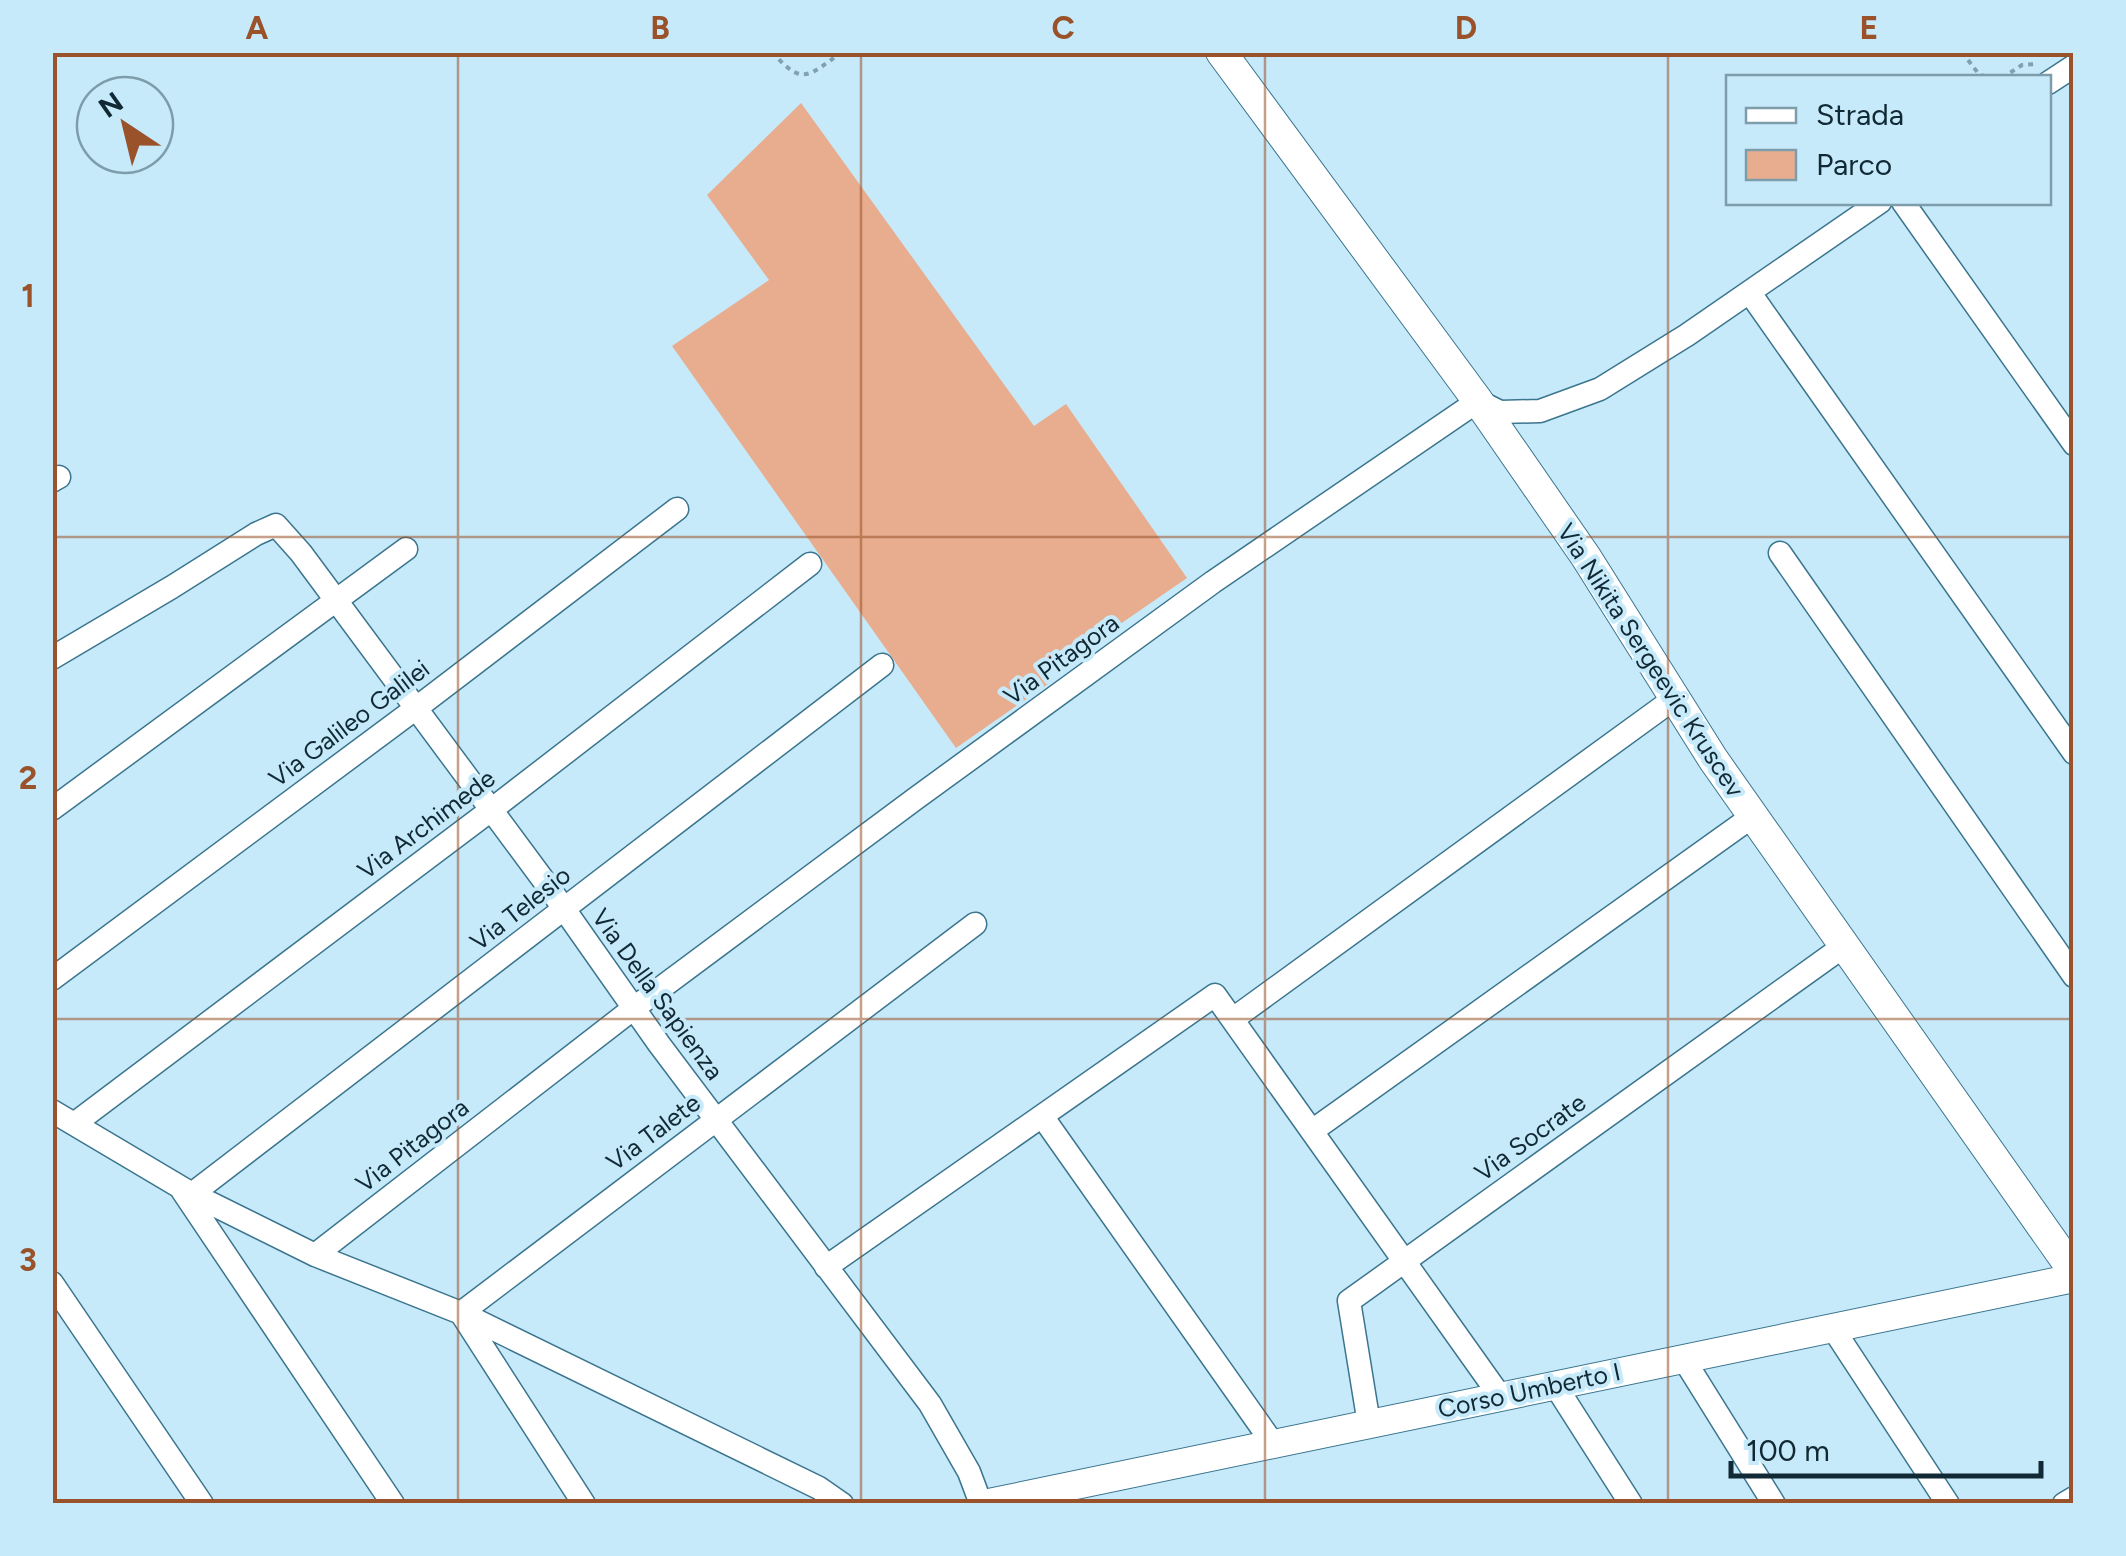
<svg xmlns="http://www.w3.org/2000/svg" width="2126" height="1556" viewBox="0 0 2126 1556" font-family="Figtree,sans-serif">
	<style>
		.green { fill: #e7ad8e }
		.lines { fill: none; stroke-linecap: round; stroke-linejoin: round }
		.minor-casing { stroke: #3b758e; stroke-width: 25 }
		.tertiary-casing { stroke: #3b758e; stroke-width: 30 }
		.secondary-casing { stroke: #3b758e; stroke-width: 32 }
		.path { stroke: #82a1b0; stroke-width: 4; stroke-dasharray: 5 5; stroke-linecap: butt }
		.minor { stroke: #fff; stroke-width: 22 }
		.tertiary { stroke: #fff; stroke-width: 28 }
		.secondary { stroke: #fff; stroke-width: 30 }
		.grid { fill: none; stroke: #99522a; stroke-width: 2.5; stroke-opacity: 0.55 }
		.labels { text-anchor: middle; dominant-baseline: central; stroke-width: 8; stroke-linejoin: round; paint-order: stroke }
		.street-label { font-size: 25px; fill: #112934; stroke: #c7eafb }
		.neatline { fill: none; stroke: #99522a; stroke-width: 4 }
		.grid-label { font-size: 32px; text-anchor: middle; font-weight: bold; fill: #99522a }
	</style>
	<rect width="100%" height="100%" fill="#c7eafb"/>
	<path class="green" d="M801,103L1034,426L1066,404L1187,578L1049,673L1052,681L956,748L672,346L769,280L707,195Z"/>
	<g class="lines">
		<defs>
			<path id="minor" d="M2048,83L2074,66
				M1903,202L2074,444
				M1750,293L2074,753
				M52,481L59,477
				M1780,553L2074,976
				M52,658L172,587L256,534L276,525L301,553L550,889L659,1044L930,1404L969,1472L981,1504
				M52,809L406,549
				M52,979L415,709L677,509
				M1233,1019L1675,698
				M52,1111L192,1194L315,1255L461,1313L819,1488L842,1504
				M1042,1116L1274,1445
				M74,1124L491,810L810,564
				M1312,1131L1753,816
				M182,1190L393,1504
				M192,1194L882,665
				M315,1255L634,1008L915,799L1213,582L1478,401L1500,412L1540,411L1600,389L1687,335L1880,202
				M826,1267L1215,995L1500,1396
				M52,1283L202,1504
				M1832,1327L1948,1504
				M1683,1358L1774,1504
				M1555,1385L1631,1504
				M1369,1424L1349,1301L1844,946
				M584,1504L461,1313L975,924
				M2064,1504L2074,1498"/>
			<path id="tertiary" d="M984,1504L2074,1278"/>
			<path id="secondary" d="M1221,52L1478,401L1586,557L1713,759L2074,1272"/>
		</defs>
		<use href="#minor" class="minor-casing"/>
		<use href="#tertiary" class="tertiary-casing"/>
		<use href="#secondary" class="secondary-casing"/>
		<path class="path" d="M772,52C803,87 808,76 842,52
			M1962,52L1978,73L1987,78
			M2002,78L2022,65L2035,64"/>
		<use href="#minor" class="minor"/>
		<use href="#tertiary" class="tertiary"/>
		<use href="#secondary" class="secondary"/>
	</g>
	<path class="grid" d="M458,52V1504M861,52V1504M1265,52V1504M1668,52V1504M52,537H2074M52,1019H2074"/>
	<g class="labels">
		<g class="street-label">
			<text transform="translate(1061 659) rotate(-36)">Via Pitagora</text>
			<text transform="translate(1651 660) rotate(57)">Via Nikita Sergeevic Kruscev</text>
			<text transform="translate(349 723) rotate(-37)">Via Galileo Galilei</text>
			<text transform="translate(426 824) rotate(-37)">Via Archimede</text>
			<text transform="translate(520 908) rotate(-38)">Via Telesio</text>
			<text transform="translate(658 994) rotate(54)">Via Della Sapienza</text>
			<text transform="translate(653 1132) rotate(-37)">Via Talete</text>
			<text transform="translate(1530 1137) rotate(-36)">Via Socrate</text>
			<text transform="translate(412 1145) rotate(-38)">Via Pitagora</text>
			<text transform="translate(1529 1390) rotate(-12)">Corso Umberto I</text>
		</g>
	</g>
	<rect width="2126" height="1556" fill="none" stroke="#c7eafb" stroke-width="110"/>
	<rect x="1726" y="75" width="325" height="130" fill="#c7eafb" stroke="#7e9dab" stroke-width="2.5"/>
	<rect x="1746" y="108" width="50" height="15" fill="#ffffff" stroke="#7e9dab" stroke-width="2.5"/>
	<text x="1816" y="125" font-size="30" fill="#112934">Strada</text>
	<rect x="1746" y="150" width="50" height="30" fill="#e7ad8e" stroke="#7e9dab" stroke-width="2.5"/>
	<text x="1816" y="175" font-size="30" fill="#112934">Parco</text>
	<g transform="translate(125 125) rotate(325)"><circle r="48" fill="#c7eafb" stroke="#7e9dab" stroke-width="2.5"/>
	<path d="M0-8L18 38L0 25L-18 38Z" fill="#99522a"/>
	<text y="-15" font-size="28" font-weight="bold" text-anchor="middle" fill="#112934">N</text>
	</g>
	<path d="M1731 1461v15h310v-15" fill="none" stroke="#112934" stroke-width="5"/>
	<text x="1746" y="1461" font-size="30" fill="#112934" stroke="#c7eafb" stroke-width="8" paint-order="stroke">100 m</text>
	<rect x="55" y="55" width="2016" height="1446" class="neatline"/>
	<g class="grid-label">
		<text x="257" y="39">A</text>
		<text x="660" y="39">B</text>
		<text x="1063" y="39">C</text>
		<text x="1466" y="39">D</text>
		<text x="1869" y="39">E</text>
		<text x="28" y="307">1</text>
		<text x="28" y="789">2</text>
		<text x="28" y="1271">3</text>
	</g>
</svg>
